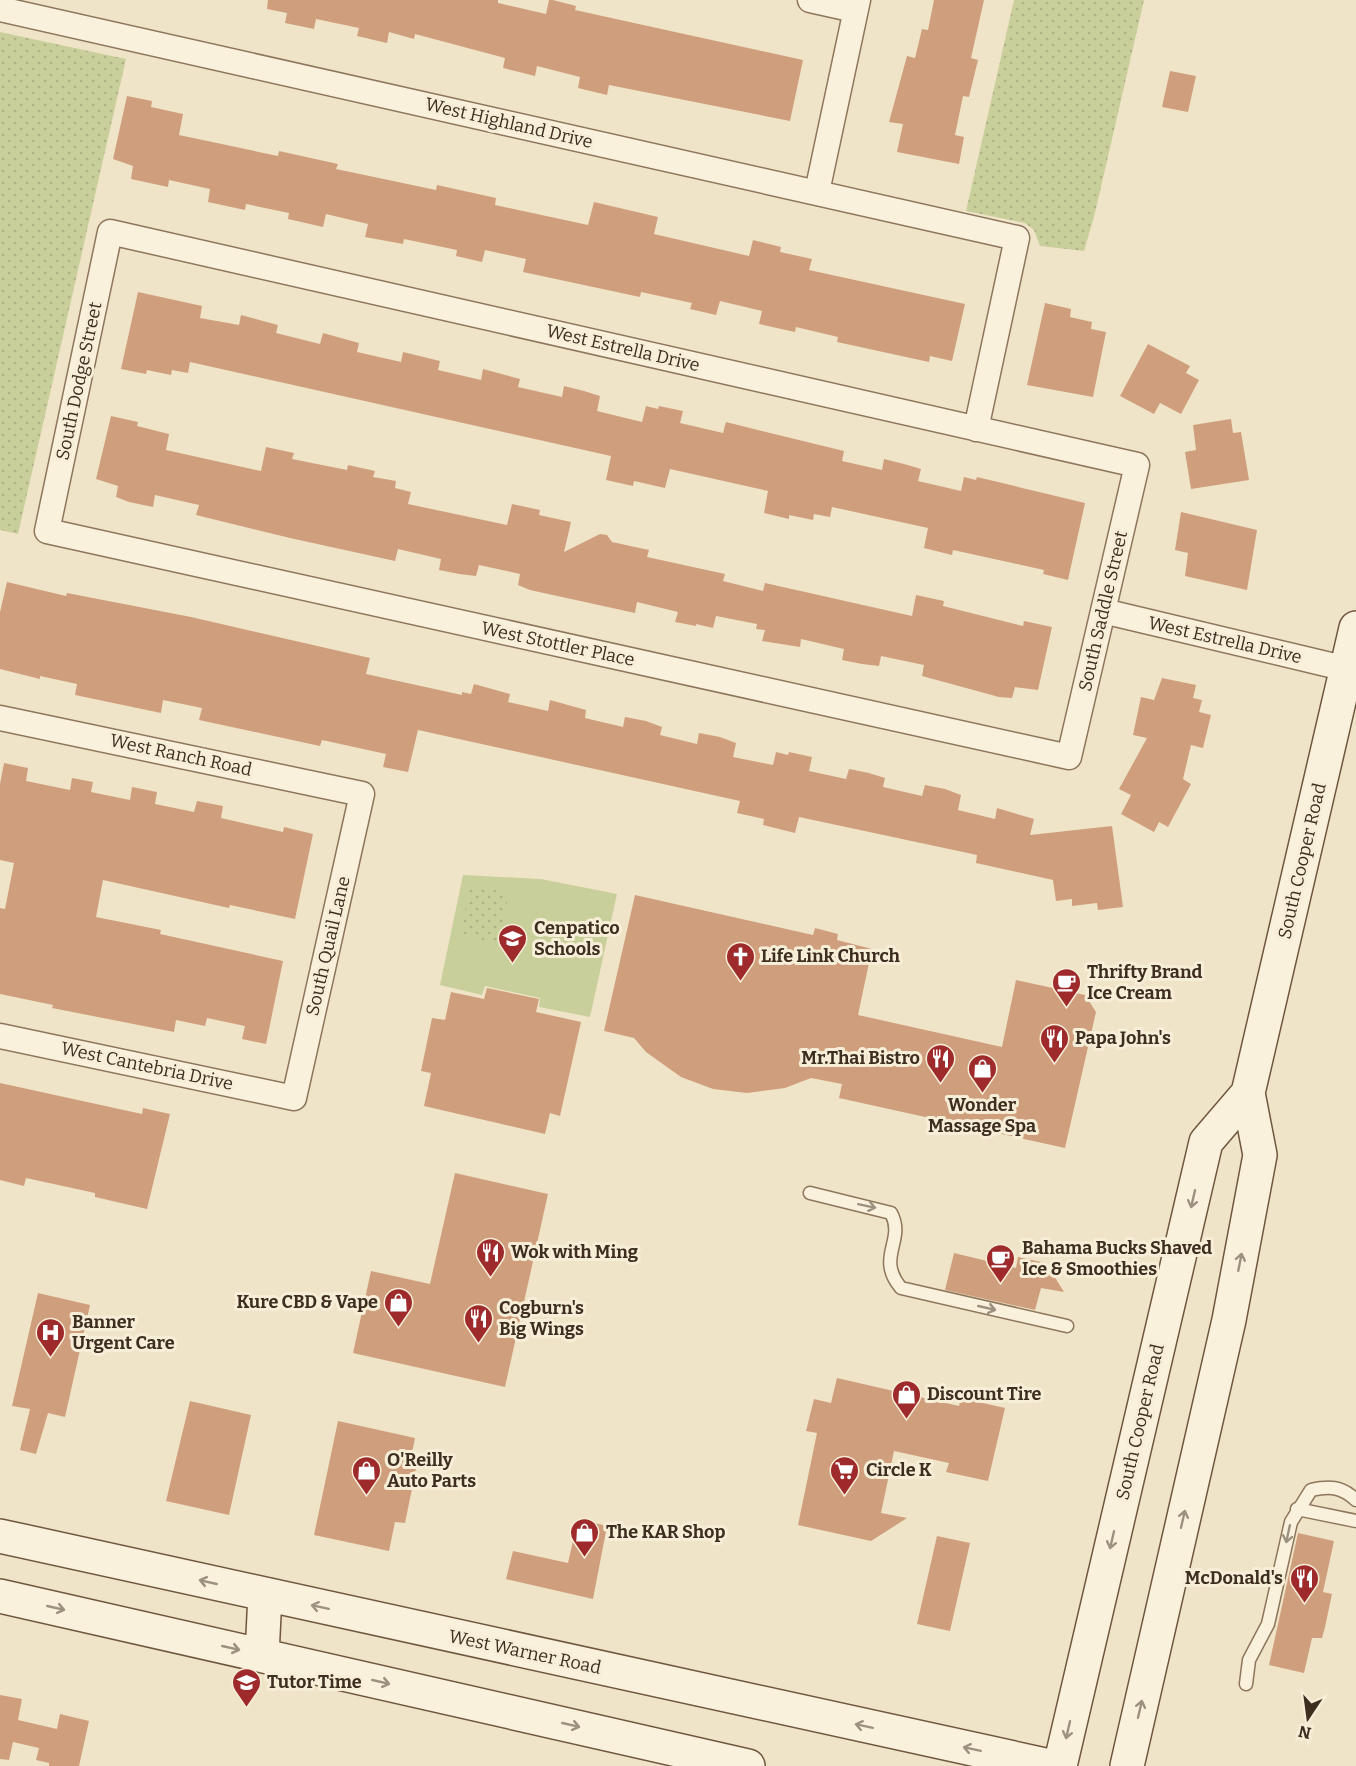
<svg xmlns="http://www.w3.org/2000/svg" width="1356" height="1766" viewBox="0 0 1356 1766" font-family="Bitter,serif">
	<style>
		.grass { fill: #c9cf9b }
		.park { fill: url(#park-dots) }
		.building { fill: #cf9f7d }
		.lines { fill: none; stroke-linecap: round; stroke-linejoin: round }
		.service-casing { stroke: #8d765c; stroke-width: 15 }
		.minor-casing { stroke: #8d765c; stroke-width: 27 }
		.secondary-casing { stroke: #6f573f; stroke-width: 36 }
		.service { stroke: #faf1dc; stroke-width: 12 }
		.minor { stroke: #faf1dc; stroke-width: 24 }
		.secondary { stroke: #faf1dc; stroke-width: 33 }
		.oneway { stroke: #9c907e }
		.labels { text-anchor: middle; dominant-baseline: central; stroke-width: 6; stroke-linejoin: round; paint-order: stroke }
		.street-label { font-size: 18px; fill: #3d2e20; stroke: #f7eed8 }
		.poi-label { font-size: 18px; font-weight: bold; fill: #3d2e20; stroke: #f7eed8; text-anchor: start }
	</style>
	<defs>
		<pattern id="park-dots" width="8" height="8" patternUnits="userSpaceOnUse" patternTransform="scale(1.5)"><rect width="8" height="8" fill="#c9cf9b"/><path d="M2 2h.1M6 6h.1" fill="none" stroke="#aeb285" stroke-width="1.8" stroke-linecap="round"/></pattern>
	</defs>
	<rect width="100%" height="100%" fill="#f0e4c8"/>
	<path class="grass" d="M463,875L541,879L617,894L590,1017L539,1007L540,998L485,986L482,995L440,985Z"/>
	<path class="park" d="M1014,0H1144L1095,213L1084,251L1040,246L1034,230L1025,223L966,211Z
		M0,32L126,59L18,534L0,530Z
		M470,885L509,893L499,943L460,935Z"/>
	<path class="building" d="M268,0H498V3L546,14L549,0H553L576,6L575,10L803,60L790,121L609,85L607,95L578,88L580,77L537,66L535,76L503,68L505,58L415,34L414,39L389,32L387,43L357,36L359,28L316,19L314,29L285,23L287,13L267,9Z
		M934,0H984L971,58L978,60L969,97L963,96L955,135L964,137L959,164L897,152L903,124L889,122L907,56L915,58L922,29L928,30Z
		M1170,71L1196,76L1188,112L1162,107Z
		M127,96L152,101L151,107L183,114L179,135L278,156L279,151L338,164L336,169L436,190L437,185L496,198L495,205L588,225L594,202L658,217L654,234L749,256L753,240L781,247L780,252L812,259L809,270L965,304L952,361L930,356L929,362L837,342L838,337L796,327L795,332L759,324L762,311L720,301L716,315L690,309L692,303L641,292L640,297L523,272L526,259L485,250L482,262L456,256L457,250L404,239L403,244L365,237L368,224L326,214L323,227L288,219L289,213L246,204L245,210L208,202L210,189L169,180L168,187L131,179L133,166L113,159Z
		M138,292L202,306L200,318L239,325L241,315L278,325L276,333L320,344L323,333L359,343L357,352L401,362L403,352L440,361L438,370L481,380L483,369L520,379L518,387L562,397L564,386L584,391L600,396L597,411L642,422L646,406L658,409L659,406L683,411L680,423L723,433L726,422L746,427L844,451L842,461L882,470L884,459L904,464L921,469L918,481L961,491L964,477L976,480L977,477L1085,503L1068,580L1043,574L1044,570L953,550L952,555L924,548L928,528L832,507L830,517L814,514L813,520L789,515V519L764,513L768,491L670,469L665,488L634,481L633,486L606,480L611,456L190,362L188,373L172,370L171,375L147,370L146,374L121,369Z
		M1045,303L1071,309L1070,317L1092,322L1091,329L1106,332L1093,397L1027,385Z
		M1148,344L1190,366L1186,373L1199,380L1181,414L1160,403L1154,414L1120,396Z
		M111,416L138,422L137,426L169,434L166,450L261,471L266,447L294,453L292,459L347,470L348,465L375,471L373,477L396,481L395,488L411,492L408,504L507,525L512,504L540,510L539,515L571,522L564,552L600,534L607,535L612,542L649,550L647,557L725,574L723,581L763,591L765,583L912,616L916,595L944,601L943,606L1023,626L1024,621L1052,627L1038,690L1015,687L1012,698L999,697L922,676L924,665L881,656L879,666L862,664L842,660L844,649L801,639L800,647L762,641L765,630L756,629L757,624L716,616L713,628L696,624V626L675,622L678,612L637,602L635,613L530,590L518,585L520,574L479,565L476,576L459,574L439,570L441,559L398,549L395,561L290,538L196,515L199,505L155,495L153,507L129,502L116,497L118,486L96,479Z
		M1231,419L1233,433L1241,432L1249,480L1191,489L1185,452L1196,450L1193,425Z
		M1181,512L1257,530L1247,590L1185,576L1188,553L1175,550Z
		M7,582L66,596L67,593L191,617L370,658L366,674L462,695V692L471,694L474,684L510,694L508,702L548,711L550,700L586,710L585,718L623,727L625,717L646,721L662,727L660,735L697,744L699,733L720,737L736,743L733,757L773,765L776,752L788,755L789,752L812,757L809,771L846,779L849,769L869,773L885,778L883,787L922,796L925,785L945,789L961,795L958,810L995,819L997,808L1034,819L1030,835L1112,826L1123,907L1098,910L1097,903L1072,906V899L1056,901L1053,880L976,863L977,855L799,817L795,833L763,825L764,819L737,813L740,801L418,730L408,772L383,767L386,754L322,740L320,746L199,720L202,708L163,700L161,713L75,695L77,684L40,676V679L0,669V612Z
		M1162,678L1196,685L1193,698L1202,700L1199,712L1211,715L1203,748L1191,745L1183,779L1191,784L1168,827L1159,822L1154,832L1121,814L1131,795L1119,789L1147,738L1133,735L1141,697L1154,700Z
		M4,763L28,768L26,781L70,790L72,778L93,782L91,792L130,800L132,787L157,792L155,804L194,812L197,801L223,806L221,818L283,832L284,827L313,834L295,919L230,905L229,908L103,880L96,917L161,930L160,934L283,961L266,1044L242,1039L245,1026L207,1018L205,1026L176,1020L174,1032L52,1008L53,1005L0,994V908L5,909L14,863L0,860V784Z
		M635,895L813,935L815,928L838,934L837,940L872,949L858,1015L1002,1047L1016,980L1085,995L1096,1012L1065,1148L839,1098L842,1084L811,1078L785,1088L747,1093L713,1089L681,1077L646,1052L634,1038L604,1031Z
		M487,988L539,999L536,1012L581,1022L560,1116L550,1113L545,1134L424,1106L431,1073L421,1071L432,1018L445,1020L451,992L484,999Z
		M0,1083L142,1114L143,1108L170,1114L147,1209L95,1197V1193L26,1178L24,1186L0,1180Z
		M455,1173L548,1194L505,1387L353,1353L371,1271L430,1284Z
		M954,1253L1016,1268L1018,1257L1046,1263L1064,1292L1041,1288L1035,1310L945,1290Z
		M38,1293L90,1305L65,1417L48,1413L36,1454L20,1450L30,1409L12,1406Z
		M837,1378L959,1406L961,1398L1005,1408L988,1481L946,1472L949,1463L894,1451L881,1513L907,1518L871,1541L798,1525L817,1433L806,1431L814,1399L831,1403Z
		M190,1401L251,1415L229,1515L166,1501Z
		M338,1421L415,1438L409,1468L416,1469L405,1523L395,1522L389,1551L314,1535Z
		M578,1519L607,1526L593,1599L506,1579L513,1551L568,1563Z
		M1298,1533L1334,1541L1323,1592L1332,1594L1325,1627L1322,1638H1312L1304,1673L1269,1665Z
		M937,1536L970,1543L950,1631L917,1624Z
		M0,1695L22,1699L18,1720L57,1729L60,1714L89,1721L79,1766H49V1763L36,1760L39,1748L13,1742L9,1760L0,1759Z"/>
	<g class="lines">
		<defs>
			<path id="service" d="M810,1193L891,1213C906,1241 875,1257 901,1288L1067,1326
				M1297,1509L1356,1521
				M1246,1684L1249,1660L1268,1624L1291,1522L1311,1490C1329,1486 1341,1486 1356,1500"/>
			<path id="minor" d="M810,0L855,10
				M0,9L1017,238L976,429
				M817,192L858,0
				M110,232L1137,465L1069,757L47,531Z
				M1103,611L1347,669
				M0,718L362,794L294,1098L0,1036"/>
			<path id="secondary" d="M0,1536L1050,1766
				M0,1596L748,1766
				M262,1655L265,1595
				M1060,1766L1206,1142L1248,1093
				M1127,1766L1229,1320L1260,1155L1248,1093L1356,628"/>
		</defs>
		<use href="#service" class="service-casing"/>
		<use href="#minor" class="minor-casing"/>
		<use href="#secondary" class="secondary-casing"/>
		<use href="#service" class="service"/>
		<use href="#minor" class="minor"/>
		<use href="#secondary" class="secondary"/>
	</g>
	<defs><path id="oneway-shaft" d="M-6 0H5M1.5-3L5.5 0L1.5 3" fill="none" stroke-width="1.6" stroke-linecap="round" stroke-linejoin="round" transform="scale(1.5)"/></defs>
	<g class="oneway">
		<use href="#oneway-shaft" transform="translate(1193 1199) rotate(103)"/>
		<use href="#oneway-shaft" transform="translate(867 1206) rotate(12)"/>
		<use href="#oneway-shaft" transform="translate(1240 1262) rotate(-79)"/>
		<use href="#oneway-shaft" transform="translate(987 1308) rotate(13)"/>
		<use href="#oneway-shaft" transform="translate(1183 1519) rotate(-77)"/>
		<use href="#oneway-shaft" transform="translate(1288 1534) rotate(102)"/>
		<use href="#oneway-shaft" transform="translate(1112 1540) rotate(103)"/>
		<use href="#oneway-shaft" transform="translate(208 1582) rotate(-167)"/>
		<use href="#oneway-shaft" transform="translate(320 1607) rotate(-168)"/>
		<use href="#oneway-shaft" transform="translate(56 1608) rotate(13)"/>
		<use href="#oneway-shaft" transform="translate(231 1648) rotate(13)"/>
		<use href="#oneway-shaft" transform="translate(381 1682) rotate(13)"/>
		<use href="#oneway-shaft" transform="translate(1140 1709) rotate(-77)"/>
		<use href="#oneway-shaft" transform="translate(571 1725) rotate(13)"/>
		<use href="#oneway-shaft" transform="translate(864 1726) rotate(-168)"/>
		<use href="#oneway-shaft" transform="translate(1068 1730) rotate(103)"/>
		<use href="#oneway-shaft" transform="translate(972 1749) rotate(-168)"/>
	</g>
	<defs>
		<symbol id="school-pin" viewBox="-11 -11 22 30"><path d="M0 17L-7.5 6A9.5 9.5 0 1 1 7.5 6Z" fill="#9e2a2b" stroke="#f7eed8"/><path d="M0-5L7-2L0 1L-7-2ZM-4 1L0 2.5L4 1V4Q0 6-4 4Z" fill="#fff"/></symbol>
		<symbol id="church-pin" viewBox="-11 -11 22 30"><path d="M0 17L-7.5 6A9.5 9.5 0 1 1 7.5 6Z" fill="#9e2a2b" stroke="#f7eed8"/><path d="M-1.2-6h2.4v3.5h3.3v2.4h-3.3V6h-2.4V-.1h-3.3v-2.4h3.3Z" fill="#fff"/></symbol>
		<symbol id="cafe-pin" viewBox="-11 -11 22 30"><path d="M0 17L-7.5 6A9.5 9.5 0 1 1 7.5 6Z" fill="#9e2a2b" stroke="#f7eed8"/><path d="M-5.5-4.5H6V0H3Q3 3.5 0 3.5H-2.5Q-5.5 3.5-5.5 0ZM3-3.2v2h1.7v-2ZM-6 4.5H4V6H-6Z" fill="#fff"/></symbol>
		<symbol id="restaurant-pin" viewBox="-11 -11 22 30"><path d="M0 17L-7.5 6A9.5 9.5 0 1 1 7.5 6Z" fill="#9e2a2b" stroke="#f7eed8"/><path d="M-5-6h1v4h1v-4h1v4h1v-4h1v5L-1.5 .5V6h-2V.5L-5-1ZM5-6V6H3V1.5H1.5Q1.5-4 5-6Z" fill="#fff"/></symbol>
		<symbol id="shop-pin" viewBox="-11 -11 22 30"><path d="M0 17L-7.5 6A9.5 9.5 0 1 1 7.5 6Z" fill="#9e2a2b" stroke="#f7eed8"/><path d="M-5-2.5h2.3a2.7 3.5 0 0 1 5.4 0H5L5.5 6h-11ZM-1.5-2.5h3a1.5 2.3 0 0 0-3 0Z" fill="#fff"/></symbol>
		<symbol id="hospital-pin" viewBox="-11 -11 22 30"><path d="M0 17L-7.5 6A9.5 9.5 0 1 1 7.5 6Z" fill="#9e2a2b" stroke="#f7eed8"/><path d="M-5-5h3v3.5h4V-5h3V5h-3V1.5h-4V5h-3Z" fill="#fff"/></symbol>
		<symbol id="supermarket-pin" viewBox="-11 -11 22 30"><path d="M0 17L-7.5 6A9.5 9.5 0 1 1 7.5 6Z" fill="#9e2a2b" stroke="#f7eed8"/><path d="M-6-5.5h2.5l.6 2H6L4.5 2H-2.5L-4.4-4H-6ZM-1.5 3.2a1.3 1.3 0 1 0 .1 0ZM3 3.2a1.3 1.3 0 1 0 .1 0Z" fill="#fff"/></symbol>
	</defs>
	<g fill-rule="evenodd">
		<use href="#school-pin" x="496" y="922" width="33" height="45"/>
		<use href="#church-pin" x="724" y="940" width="33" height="45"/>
		<use href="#cafe-pin" x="1050" y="966" width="33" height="45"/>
		<use href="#restaurant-pin" x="1038" y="1022" width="33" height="45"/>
		<use href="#restaurant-pin" x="924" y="1042" width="33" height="45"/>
		<use href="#shop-pin" x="966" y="1052" width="33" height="45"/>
		<use href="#restaurant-pin" x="474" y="1236" width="33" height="45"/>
		<use href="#cafe-pin" x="984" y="1242" width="33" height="45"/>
		<use href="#shop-pin" x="382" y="1286" width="33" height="45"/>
		<use href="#restaurant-pin" x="462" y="1302" width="33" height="45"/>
		<use href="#hospital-pin" x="34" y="1316" width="33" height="45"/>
		<use href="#shop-pin" x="890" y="1378" width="33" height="45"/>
		<use href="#shop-pin" x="350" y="1454" width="33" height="45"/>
		<use href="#supermarket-pin" x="828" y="1454" width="33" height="45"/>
		<use href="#shop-pin" x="568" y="1516" width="33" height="45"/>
		<use href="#restaurant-pin" x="1288" y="1562" width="33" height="45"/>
		<use href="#school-pin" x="230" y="1666" width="33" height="45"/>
	</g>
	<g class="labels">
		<g class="street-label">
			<text transform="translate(509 123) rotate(13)">West Highland Drive</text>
			<text transform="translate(623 348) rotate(13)">West Estrella Drive</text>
			<text transform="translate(79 381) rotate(-78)">South Dodge Street</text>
			<text transform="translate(1103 611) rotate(-77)">South Saddle Street</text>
			<text transform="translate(1225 640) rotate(13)">West Estrella Drive</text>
			<text transform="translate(558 644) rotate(12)">West Stottler Place</text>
			<text transform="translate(181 755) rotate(12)">West Ranch Road</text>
			<text transform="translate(1302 861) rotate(-77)">South Cooper Road</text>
			<text transform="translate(328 946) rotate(-77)">South Quail Lane</text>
			<text transform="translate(147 1066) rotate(12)">West Cantebria Drive</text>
			<text transform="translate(1140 1422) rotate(-77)">South Cooper Road</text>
			<text transform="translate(525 1652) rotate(12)">West Warner Road</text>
		</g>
		<g class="poi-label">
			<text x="534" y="928">Cenpatico<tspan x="534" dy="21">Schools</tspan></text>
			<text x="761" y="956">Life Link Church</text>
			<text x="1087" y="972">Thrifty Brand<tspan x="1087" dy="21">Ice Cream</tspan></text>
			<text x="1075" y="1038">Papa John's</text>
			<text x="920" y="1058" text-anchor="end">Mr.Thai Bistro</text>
			<text x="982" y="1105" text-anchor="middle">Wonder<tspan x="982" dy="21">Massage Spa</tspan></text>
			<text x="1022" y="1248">Bahama Bucks Shaved<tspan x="1022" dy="21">Ice &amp; Smoothies</tspan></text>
			<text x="511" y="1252">Wok with Ming</text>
			<text x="378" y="1302" text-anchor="end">Kure CBD &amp; Vape</text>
			<text x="499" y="1308">Cogburn's<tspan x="499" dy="21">Big Wings</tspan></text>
			<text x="72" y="1322">Banner<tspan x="72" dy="21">Urgent Care</tspan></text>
			<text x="927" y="1394">Discount Tire</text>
			<text x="387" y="1460">O'Reilly<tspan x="387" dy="21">Auto Parts</tspan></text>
			<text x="866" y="1470">Circle K</text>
			<text x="606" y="1532">The KAR Shop</text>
			<text x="1283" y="1578" text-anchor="end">McDonald's</text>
			<text x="267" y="1682">Tutor Time</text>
		</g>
	</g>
	<g transform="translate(1308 1718) rotate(193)" stroke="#f7eed8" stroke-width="4.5" paint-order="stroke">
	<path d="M0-4.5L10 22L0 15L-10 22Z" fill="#3d2e20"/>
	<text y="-9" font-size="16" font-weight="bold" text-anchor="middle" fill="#3d2e20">N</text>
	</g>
</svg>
